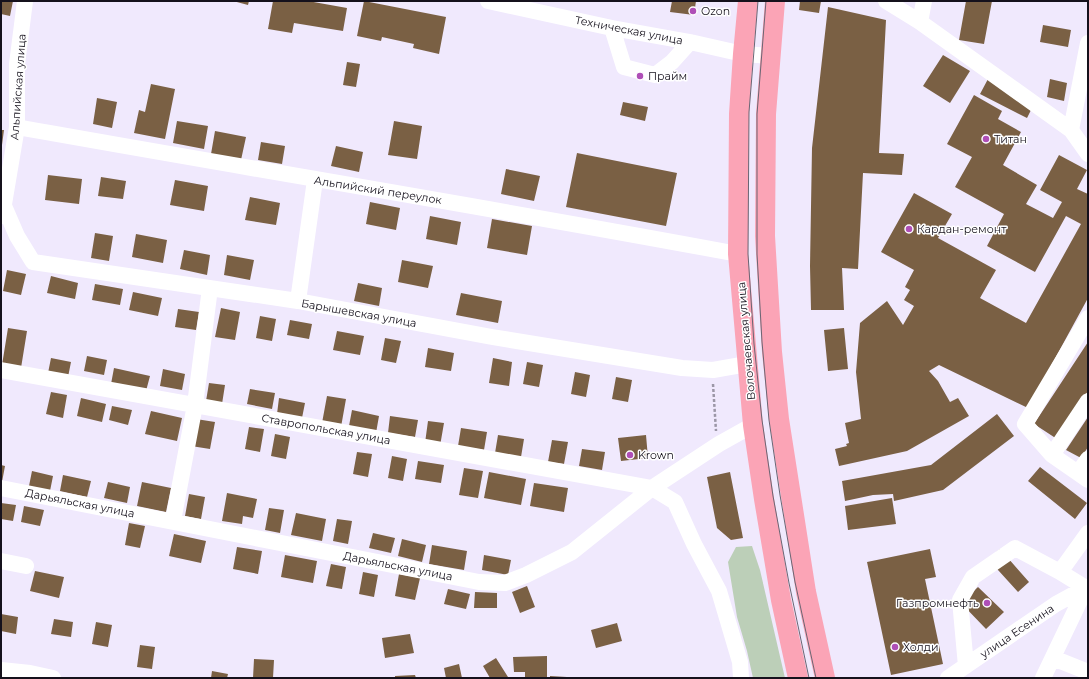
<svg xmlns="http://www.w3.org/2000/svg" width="1089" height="679" viewBox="0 0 1089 679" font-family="Montserrat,sans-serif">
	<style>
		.green { fill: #bccfb8 }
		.building { fill: #7a6044 }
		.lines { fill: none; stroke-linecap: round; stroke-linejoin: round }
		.path { stroke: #9c97a7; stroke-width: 2.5; stroke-dasharray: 3 2; stroke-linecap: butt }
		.minor { stroke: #fff; stroke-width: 16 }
		.major { stroke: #fba4b6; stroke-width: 20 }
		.tram { stroke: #6a6573; stroke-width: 1 }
		.poi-dot { fill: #af4fb7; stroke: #fff; stroke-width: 1.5 }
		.labels { text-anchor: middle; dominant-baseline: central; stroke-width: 3; stroke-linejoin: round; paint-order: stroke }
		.poi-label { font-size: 11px; fill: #15111c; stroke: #fff; text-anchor: start }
		.street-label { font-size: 11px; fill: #15111c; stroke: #fff }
	</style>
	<rect width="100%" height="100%" fill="#f0e9fd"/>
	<path class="green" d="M752,546L760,570L785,678H753L747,651L737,617L728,562L736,547Z"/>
	<path class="building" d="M1,1H13L10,16L1,14Z
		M233,1H249L248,5Z
		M273,1H308L347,8L343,31L294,23L292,33L268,29Z
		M364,1L446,17L439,54L413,48L414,44L382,37L381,41L357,36Z
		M672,1H696L694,15L670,12Z
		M800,1H821L819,13L799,10Z
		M966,1H992L984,44L959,40Z
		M828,7L886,20L879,153L904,154L902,175L863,173L858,269L842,268L844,310H811L810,266L812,148Z
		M1043,25L1071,30L1068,47L1040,42Z
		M943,55L970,71L950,103L923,86Z
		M347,62L360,64L356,87L343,85Z
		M988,79L1034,104L1027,118L980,94Z
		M1050,79L1067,83L1064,101L1047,97Z
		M151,84L175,89L165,139L134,133L139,110L145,112Z
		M974,95L1002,111L998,119L1021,132L1003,165L1037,185L1026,204L1053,218L1062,202L1040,190L1059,155L1087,170L1077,189L1088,194V298L1028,408L939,365L929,371L938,381L950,402L958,398L969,416L907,451L839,466L835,449L847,446L846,444L849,443L845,423L861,419L856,372L860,323L887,301L903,325L914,306L904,300L910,290L905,287L914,270L881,252L914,193L952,214L938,238L996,270L980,298L1026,323L1081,224L1066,216L1035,272L987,246L1004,214L955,187L972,157L947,144Z
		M97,98L117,102L112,128L93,124Z
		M623,102L648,107L645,121L620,115Z
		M177,121L208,126L204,149L173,143Z
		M394,121L422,126L417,159L388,155Z
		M1,130H4L2,145H1Z
		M215,131L246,137L241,160L211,154Z
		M261,142L285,146L282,164L258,160Z
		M336,146L363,152L359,172L331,166Z
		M577,153L677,173L666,226L566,207Z
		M506,169L540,176L534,201L501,194Z
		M48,175L82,179L79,204L45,200Z
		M101,177L126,181L123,199L98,196Z
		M175,180L208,186L204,211L170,205Z
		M250,197L280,203L276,225L245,220Z
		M370,202L400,208L396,230L366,224Z
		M430,216L461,222L457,245L426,239Z
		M492,219L532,226L527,255L487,248Z
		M95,233L113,236L109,261L91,258Z
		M136,234L167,240L163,263L132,257Z
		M184,250L210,255L207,275L180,269Z
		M227,255L254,260L250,280L224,275Z
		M402,260L433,266L428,288L398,282Z
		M7,270L26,274L21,295L3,291Z
		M51,276L78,283L75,299L47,293Z
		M358,283L382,288L379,306L354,301Z
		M95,284L123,289L120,305L92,300Z
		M133,292L162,298L158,316L129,310Z
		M461,293L502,301L498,323L456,315Z
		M221,308L240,312L235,340L215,337Z
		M178,309L199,312L196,330L175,327Z
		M260,316L276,319L272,341L256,338Z
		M290,320L312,324L309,339L287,335Z
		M8,328L27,331L21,368L2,365Z
		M844,328L848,369L828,371L824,330Z
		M337,331L364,336L360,355L333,350Z
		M385,338L401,341L396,363L381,360Z
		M1088,342V391L1057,439L1034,424Z
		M428,348L454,353L451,371L425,367Z
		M87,356L107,360L104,375L84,371Z
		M51,358L71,362L68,377L48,373Z
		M493,358L512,362L509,386L489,383Z
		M527,362L543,365L539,387L523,384Z
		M114,368L150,376L146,391L111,384Z
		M163,369L185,374L182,390L160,386Z
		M575,372L590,375L586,397L571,394Z
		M616,377L632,380L628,402L612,399Z
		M209,383L225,385L222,404L206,401Z
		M250,389L275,393L272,409L247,404Z
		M51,392L67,395L63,418L46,414Z
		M327,396L346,399L341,427L322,423Z
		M81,398L106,404L102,422L77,416Z
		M279,398L305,403L302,418L277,414Z
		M112,406L132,410L128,425L109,420Z
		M352,410L379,416L376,433L349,426Z
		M151,411L182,418L177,441L145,434Z
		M997,414L1014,436L943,490L894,501L893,494L873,495L845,501L842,481L931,465Z
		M390,416L418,420L415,437L388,433Z
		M1088,417V447L1081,458L1066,450Z
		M196,419L215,422L210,449L191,446Z
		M428,421L444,423L440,446L425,443Z
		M249,427L264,429L260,452L245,449Z
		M461,428L487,432L484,450L458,446Z
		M275,434L290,437L286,459L271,456Z
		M498,435L524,439L521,457L495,453Z
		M646,435L648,458L621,461L618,438Z
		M552,440L568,442L564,464L548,462Z
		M582,449L605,452L602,470L579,466Z
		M357,452L372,454L368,477L353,474Z
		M392,456L407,459L403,481L388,478Z
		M418,461L444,465L441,483L415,479Z
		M1,465L5,466L2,482H1Z
		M1040,467L1087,503L1075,519L1028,481Z
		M464,468L483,471L478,498L459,495Z
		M32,471L53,476L50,491L29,486Z
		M489,472L526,479L521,505L484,498Z
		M730,472L743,538L731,540L717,528L707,477Z
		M63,475L91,481L87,497L60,491Z
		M108,482L130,487L127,503L104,498Z
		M142,482L171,488L166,512L137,506Z
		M534,483L568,488L564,512L530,506Z
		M227,493L257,499L253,518L243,516L242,524L222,521Z
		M189,494L205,497L201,519L185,516Z
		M892,498L896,524L848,530L845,506Z
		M1,503L16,505L13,521L1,519Z
		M24,506L44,510L40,526L21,522Z
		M269,508L284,510L280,533L265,530Z
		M296,513L326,519L322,541L291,535Z
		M337,519L352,521L348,544L333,541Z
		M129,523L145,526L140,548L125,545Z
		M373,533L395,538L391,553L369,548Z
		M174,534L206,541L201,563L169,556Z
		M402,539L426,545L422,562L398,556Z
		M432,545L467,551L464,570L429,564Z
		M237,547L262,551L258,574L233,569Z
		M930,549L936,577L925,579L943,664L891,675L867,562Z
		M1000,549L1029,582L1018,592L988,559Z
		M285,555L317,561L313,583L281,577Z
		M484,555L511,560L508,575L482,570Z
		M331,564L346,567L342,589L326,586Z
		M35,571L64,577L59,598L30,591Z
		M363,572L378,575L374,597L359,594Z
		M399,574L420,578L415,600L395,596Z
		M527,586L535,607L520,613L512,592Z
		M978,587L1004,612L986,629L961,603Z
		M448,589L470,594L466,609L444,604Z
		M475,592L497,593V608H474Z
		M1,614L18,617L16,634L1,631Z
		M54,619L73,622L71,637L51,634Z
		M96,622L112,625L108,647L92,644Z
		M617,623L622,641L596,648L591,630Z
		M410,634L414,653L385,658L382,638Z
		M140,645L155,647L152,669L137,667Z
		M547,656V678H525V672H514L513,657Z
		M496,658L508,677L506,678H490L483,666Z
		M254,659L274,660L273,678H253Z
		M459,664L462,678H446L444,668Z
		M212,671L228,674L227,678H211Z
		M415,675L416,678H395V676Z
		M550,676L567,677V678H550Z"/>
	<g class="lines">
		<path class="path" d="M713,384L716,431"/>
		<path class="minor" d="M488,1L612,28L690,42L743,54L770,56
			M886,1L920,22L1071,130L1088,154
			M920,22L924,1
			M612,28L624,67L655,75L672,62L690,42
			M17,127C257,170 498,209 738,254
			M1071,130L1088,43
			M4,206L17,236L33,262L298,301L492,337L682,368L713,370L747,364
			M2,216L17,127V64L25,1
			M298,301L315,180
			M1,370L652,488L675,502L694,544L719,591L740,662L741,678
			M1088,401L1052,455L1088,480
			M1052,455L1025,424L1088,318
			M1078,473L1088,459
			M1,488L479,582L505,583L526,575L572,552L652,488L719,444L753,425
			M173,521L195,405L210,288
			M1,561L26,566
			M1060,572L1088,533
			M1053,658L1088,672
			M966,666L960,600L973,577L1015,548L1060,572L1086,588L1043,678
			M1,670L30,673L53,678
			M948,678L1056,604L1087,587"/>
		<path class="major" d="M748,1L743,54L739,114L738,254L753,425L764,499L781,600L798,678
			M775,1L766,114L765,236L772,352L779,419L806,592L825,678"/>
		<path class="tram" d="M758,1L749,112L748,254L754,344L762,420L773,496L789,583L809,678
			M766,1L757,114V254L762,342L769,420L780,495L795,582L816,678"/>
	</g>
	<g class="poi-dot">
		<circle cx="693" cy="11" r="4"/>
		<circle cx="640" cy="76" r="4"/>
		<circle cx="986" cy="139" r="4"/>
		<circle cx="909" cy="229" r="4"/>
		<circle cx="630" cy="455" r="4"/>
		<circle cx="987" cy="603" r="4"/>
		<circle cx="895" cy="647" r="4"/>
	</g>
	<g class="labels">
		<g class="poi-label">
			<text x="701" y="11">Ozon</text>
			<text x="648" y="76">Прайм</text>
			<text x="994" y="139">Титан</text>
			<text x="917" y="229">Кардан-ремонт</text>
			<text x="638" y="455">Krown</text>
			<text x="979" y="603" text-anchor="end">Газпромнефть</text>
			<text x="903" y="647">Холди</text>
		</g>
		<g class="street-label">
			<text transform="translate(629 30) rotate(11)">Техническая улица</text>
			<text transform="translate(18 87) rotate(-86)">Альпийская улица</text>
			<text transform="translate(378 190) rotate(9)">Альпийский переулок</text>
			<text transform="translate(359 313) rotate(10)">Барышевская улица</text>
			<text transform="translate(746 341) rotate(-95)">Волочаевская улица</text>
			<text transform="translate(326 429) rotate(10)">Ставропольская улица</text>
			<text transform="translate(80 503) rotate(11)">Дарьяльская улица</text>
			<text transform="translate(398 566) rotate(11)">Дарьяльская улица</text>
			<text transform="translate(1017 631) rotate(-34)">улица Есенина</text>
		</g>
	</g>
	<rect width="1089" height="679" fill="none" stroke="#15111c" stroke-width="4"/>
</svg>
